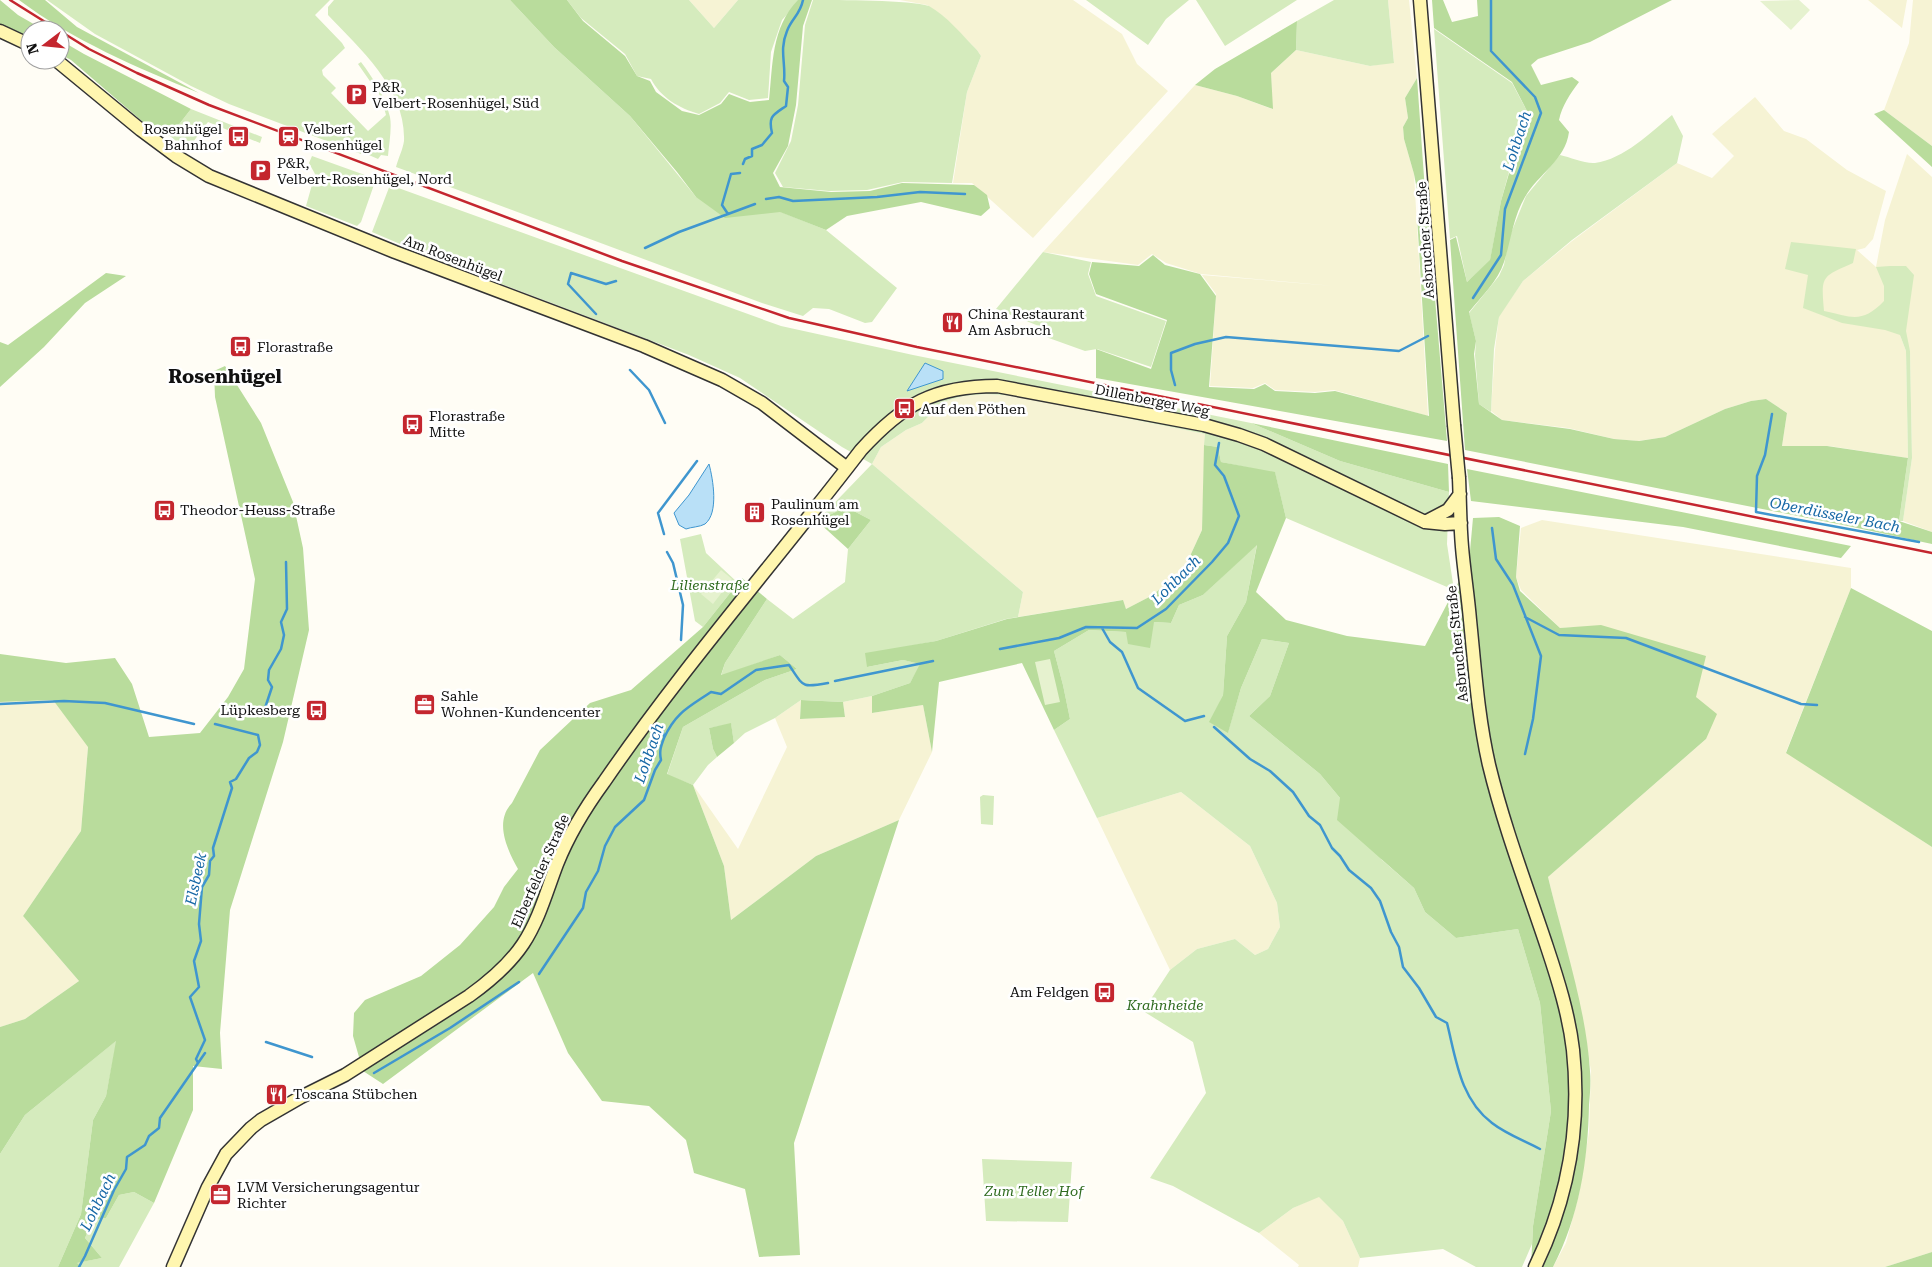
<svg xmlns="http://www.w3.org/2000/svg" width="1932" height="1267" viewBox="0 0 1932 1267" font-family="'Roboto Serif',serif">
	<style>
		.farmland { fill: #f6f3d4 }
		.green { fill: #d5ebbd }
		.forest { fill: #b9dc9c }
		.pitch { fill: #e6f2cf }
		.water { fill: #b9e0f7; stroke: #3f96cf }
		.lines { fill: none; stroke-linecap: round; stroke-linejoin: round }
		.stream { stroke: #3f96cf; stroke-width: 2.5 }
		.secondary-casing { stroke: #333; stroke-width: 15 }
		.secondary { stroke: #fff6b0; stroke-width: 12 }
		.rail { stroke: #c4262e; stroke-width: 2.5 }
		.secondary-bridge-casing { stroke: #333; stroke-width: 15; stroke-linecap: butt }
		.secondary-bridge { stroke: #fff6b0; stroke-width: 12 }
		.labels { text-anchor: middle; dominant-baseline: central; stroke-width: 5; stroke-linejoin: round; paint-order: stroke }
		.poi-label { font-size: 14px; fill: #111; stroke: #fff; text-anchor: start }
		.street-label { font-size: 14px; fill: #111; stroke: #fff }
		.park-label { font-size: 14px; font-style: italic; fill: #2f6b1f; stroke: #fff }
		.water-label { font-size: 15px; font-style: italic; fill: #1768a6; stroke: #fff }
		.district-label { font-size: 19px; font-weight: bold; fill: #111; stroke: #fff }
	</style>
	<rect width="100%" height="100%" fill="#fffdf5"/>
	<path class="farmland" d="M689,0H738L714,28Z
		M900,0H1073L1122,34L1137,64L1168,91L1033,238L972,183H953L967,92L981,56L977,50L944,17L927,5Z
		M1388,0H1409L1417,78L1405,98L1408,118L1403,127L1404,139L1414,174L1428,416L1334,390L1315,392L1275,390L1265,383L1253,388L1210,386L1216,294L1202,275L1334,286L1201,274L1166,263L1152,254L1138,265L1043,252L1195,85L1237,96L1272,109L1271,73L1296,50L1370,66L1394,62Z
		M1868,0H1907L1902,28Z
		M1913,0H1932V146L1884,110L1909,43Z
		M1755,97L1784,131L1806,139L1847,170L1886,191L1873,239L1865,248L1857,250L1876,267L1885,220L1907,154L1932,177V532L1903,521L1912,458L1910,351L1900,335L1906,351L1908,458L1829,446H1782L1787,413L1766,399L1751,401L1725,409L1665,437L1638,441L1614,439L1568,428L1502,420L1491,411L1495,350L1499,316L1523,281L1572,241L1677,163L1712,178L1734,156L1712,134Z
		M986,394L1018,396L1205,434L1202,530L1185,567L1153,595L1126,609L1122,600L1018,617L1023,592L872,464L881,447L906,430L922,423L943,402L963,396Z
		M1542,520L1851,568V588L1786,752L1932,847V1252L1885,1267H1553L1566,1243L1579,1194L1589,1132L1591,1071L1581,1011L1548,877L1706,739L1601,626L1560,628L1521,590L1516,577L1521,528Z
		M872,696V713L923,705L932,752L899,820L816,856L731,920L724,866L693,785L738,849L787,747L775,718L801,700L800,719L845,717L843,702Z
		M53,700L88,746L81,831L23,916L79,981L25,1019L0,1027V702Z
		M1181,792L1250,846L1277,903L1280,927L1268,949L1255,955L1235,939L1197,949L1170,970L1097,818Z
		M1319,1196L1343,1221L1360,1258L1358,1267H1298L1299,1265L1259,1233L1293,1208Z"/>
	<path class="green" d="M47,0H330L315,15L342,43L345,48L322,70L323,75L336,88L331,93L368,131L386,115L381,97L358,64L361,62C373,78 385,96 390,117C392,128 389,144 388,156L381,155L378,159L362,152L361,154L229,104L191,86L95,34Z
		M334,0H510L554,47L630,116L696,197L781,212L826,230L897,288L872,322L865,323L829,309L813,308L803,316L762,303L396,167C398,159 403,149 404,141C406,89 361,50 328,15V7Z
		M567,0H689L714,28L738,0H800L782,20L771,52L768,98L749,100L729,92L720,103L699,114C679,108 661,98 651,79L637,76L625,54L581,18Z
		M813,0C837,0 911,0 929,6C947,16 962,35 977,50L981,56L967,92L952,183L903,182L867,190L829,191L783,187L775,173L791,141L798,105L805,25Z
		M1086,0H1189L1166,19L1148,45Z
		M1196,0H1297L1225,46Z
		M1334,0H1388L1394,63L1370,66L1296,50L1297,21Z
		M1434,29L1512,83L1527,111L1521,128L1501,201L1490,261L1467,282L1457,236L1450,239Z
		M191,109L262,137L260,143L208,122L187,150L170,136Z
		M1672,115L1683,136L1677,163L1572,240L1523,281L1499,317L1494,349L1491,412L1479,404L1475,355L1476,341L1469,313L1499,276L1504,265L1509,238L1526,196L1560,155C1570,157 1585,164 1595,163C1624,159 1650,133 1672,115Z
		M312,156L376,179L361,222L357,226L306,206L315,174L309,163Z
		M390,185L781,326L913,355L1251,423L1340,461L1449,492L1447,544L1454,590L1286,518L1275,473L1221,462L1218,447L1204,445L1205,434L1018,396L986,394L963,396L943,402L922,423L906,430L881,447L872,464L1023,592L1018,617L1006,619L936,641L905,647L867,667L903,660L921,664L910,683L872,696L843,702L801,700L775,718L745,733L734,743L731,724L709,728L713,749L717,757L708,765L693,785L667,775L683,727L765,680L797,669L780,655L721,676L725,663L767,599L793,619L845,582L848,549L871,520L846,507L817,521L872,464L842,447L740,378L689,355L433,258L372,232Z
		M1791,242L1856,249L1853,263C1821,277 1821,276 1824,311C1852,317 1862,324 1884,301V286L1876,267L1890,266H1906L1914,275L1906,331L1910,351L1912,458L1903,521H1899L1908,458L1906,351L1900,335L1885,330L1842,323L1803,308L1808,275L1785,269Z
		M1043,252L1091,262L1088,274L1096,296L1166,321L1151,367L1097,349L1085,351L1046,337L1044,328L996,309Z
		M701,534L706,553L738,583L703,627L695,621L680,539Z
		M1257,544L1246,602L1227,636L1223,695L1210,722L1228,732L1241,688L1262,639L1289,643L1270,696L1249,716L1320,774L1340,798L1382,860L1414,888L1425,912L1456,938L1518,929L1540,1003L1551,1111L1533,1226L1532,1244L1522,1267H1476L1443,1249L1360,1258L1343,1221L1319,1197L1293,1208L1259,1233L1173,1186L1150,1178L1206,1093L1193,1042L1143,1011L1170,970L1197,949L1235,939L1255,955L1268,949L1280,927L1277,903L1250,846L1181,792L1097,818L1054,730L1070,719L1063,685L1054,651L1089,630L1126,632L1154,622L1171,623L1179,605L1203,595Z
		M983,795L994,796L993,825L981,824L980,797Z
		M117,1040L106,1096L93,1120L81,1214L58,1267H0V1154L25,1115Z
		M982,1159L1072,1162L1068,1222L986,1221Z
		M134,1192L154,1203L119,1267H82L76,1263L102,1258L85,1238L93,1220L106,1218L119,1195Z"/>
	<path class="forest" d="M0,0L18,15L44,30H30V38L0,24Z
		M19,0H45L77,27L199,93C138,68 72,40 19,0Z
		M510,0H567L583,21L625,56L637,76L650,81L656,92L682,111L699,115L721,104L729,94L750,102L769,100C773,64 771,28 798,0H812L803,26L796,105L788,146L773,173L780,187L831,192L870,191L902,183L974,185L987,195L990,208L981,216L921,202L847,216L826,230L780,212L725,218L696,197L677,172L630,116L554,47Z
		M1432,0H1443L1452,22L1478,16L1477,0H1672L1590,42L1538,59L1531,65L1541,85L1572,77L1579,82C1570,94 1562,106 1559,120L1569,132C1565,161 1539,173 1525,197C1513,217 1511,241 1504,262C1498,281 1481,297 1469,312L1476,341L1474,354L1479,404L1502,420L1570,429L1614,439L1639,441L1665,437L1725,409L1751,401L1766,399L1787,413L1782,446H1827L1908,458L1899,521L1932,532V544L1848,526L1465,450L1450,240L1456,237L1467,282L1490,260L1501,201L1527,111L1512,82L1434,28Z
		M1297,21L1296,50L1271,73L1273,109L1237,96L1195,85L1215,69Z
		M60,40L84,54L191,109L170,136L143,122L71,60L60,54Z
		M1417,78L1425,191L1418,195L1414,174L1404,139L1403,127L1408,118L1405,98Z
		M1884,110L1932,146V167L1874,114Z
		M1428,215L1447,441L1096,378V349L1151,369L1167,320L1096,294L1089,274L1092,262L1139,266L1153,255L1165,265L1200,274L1216,296L1209,387L1254,389L1265,384L1275,391L1315,393L1335,391L1429,416L1417,216Z
		M106,273L126,276L85,303L44,347L0,387V342L8,345Z
		M225,366L261,423L293,502L303,548L309,630L283,742L230,910L220,1033L222,1069L193,1066V1110L154,1203L134,1192L119,1195L106,1218L93,1220L85,1238L102,1258L77,1263L82,1267H58L81,1214L93,1120L106,1096L116,1041L25,1115L0,1154V1027L25,1019L79,981L23,916L81,831L88,747L53,700L0,702V654L66,663L115,658L132,684L149,737L200,733L228,697L244,669L255,579L215,397L214,371Z
		M1251,423L1448,464L1449,492L1340,461Z
		M1204,445L1218,447L1221,462L1275,472L1286,518L1256,592L1286,620L1347,636L1425,646L1469,562L1473,518L1499,517L1520,526L1516,577L1520,591L1560,628L1601,625L1706,656L1696,697L1717,714L1706,739L1548,877C1563,940 1586,1007 1590,1071C1591,1082 1590,1094 1589,1105C1588,1161 1579,1217 1553,1267H1531L1533,1226L1551,1111L1540,1003L1518,929L1456,938L1425,912L1414,888L1337,820L1340,798L1320,774L1249,716L1270,696L1289,643L1262,639L1241,688L1228,733L1209,722L1223,695L1227,636L1246,602L1257,545L1203,595L1179,605L1171,623L1154,622L1150,648L1128,644L1126,632L1089,630L1054,651L1063,685L1070,719L1054,730L1022,663L939,682L932,752L923,705L872,713V696L910,683L920,664L903,660L867,667L865,653L936,641L1007,619L1123,600L1126,609L1153,595L1185,567L1202,530Z
		M1467,469L1851,546L1841,558L1683,527L1471,501Z
		M846,507L871,520L848,549L817,521Z
		M742,578L767,599L725,663L721,675L780,655L797,669L765,680L683,727L667,774L693,785L724,866L731,920L816,856L899,820L794,1143L800,1255L759,1257L745,1189L694,1173L686,1140L649,1106L602,1101L568,1053L533,973L383,1084L363,1071L353,1036L354,1013L365,1000L421,976L460,945L494,907L504,887L518,869C507,849 494,822 512,803L540,750L590,703L631,690L703,627Z
		M1851,588L1932,631V847L1786,753Z
		M801,700L843,702L845,717L800,719Z
		M731,723L734,743L717,757L713,749L709,728Z
		M1932,1252V1267H1885Z"/>
	<path class="pitch" d="M1799,0L1810,10L1791,30L1760,1Z
		M721,570L732,579L713,604L701,594Z
		M1050,659L1060,702L1045,705L1035,662Z"/>
	<path class="water" d="M925,363L943,371V379L907,391Z
		M709,464C713,479 719,513 705,524C700,527 691,527 686,529L679,525L674,513L689,495Z"/>
	<g class="lines">
		<path class="stream" d="M743,164L745,159L752,156V149L762,145L772,133C768,116 773,115 786,106L788,87L784,81C786,63 779,50 787,31C792,18 800,15 803,0
			M766,199L779,197L793,201L877,197L920,192L965,194
			M728,214L755,204
			M645,248L679,232L728,214L722,205L731,174L740,173
			M1473,298L1501,255L1505,209L1541,113L1535,97L1491,51V0
			M596,314L568,284L571,273L606,284L616,281
			M630,370L649,390L665,423
			M1175,385L1171,370V353L1195,344L1226,337L1399,351L1428,336
			M1772,414L1765,455L1757,476L1756,512L1919,542
			M1492,528L1496,559L1513,585L1541,656L1533,719L1525,754
			M664,534L658,513L697,461
			M667,552L673,563L683,605L681,640
			M1525,617L1559,635L1626,638L1801,704L1817,705
			M1102,628L1110,642L1122,652L1138,688L1185,721L1204,716
			M1000,649L1059,638L1086,627L1137,628L1166,609L1212,562L1228,543L1239,516L1224,476L1215,465L1219,443
			M835,681L933,661
			M0,704L64,701L105,703L194,724
			M263,714L272,687L268,680L269,670L281,649L284,635L281,622L287,609L286,562
			M661,726L664,736
			M1214,727L1250,759L1270,771L1293,792L1309,816L1320,825L1332,848L1340,856L1349,870L1371,888L1380,901L1391,932L1399,947L1403,967L1419,988L1436,1017L1447,1023C1456,1059 1460,1099 1492,1123C1506,1134 1525,1141 1540,1149
			M539,974L583,908L586,892L598,871L605,846L615,827L644,800L655,770L661,760C659,751 661,746 664,738C676,712 689,707 711,692L721,694L756,670L789,665C804,687 801,688 828,683
			M266,1042L312,1057
			M198,1063L196,1059L205,1040L190,997L199,987L194,961L201,941L199,924L202,887L209,875L210,861L214,856L213,848L232,788L230,782L236,779L249,758L257,752L260,745L258,735L215,724
			M374,1073L450,1028L519,982
			M79,1267L85,1256L114,1190L126,1169L127,1157L145,1145L149,1136L159,1128L160,1118L205,1053"/>
		<defs>
			<path id="secondary" d="M1420,0L1454,425
				M0,31L30,45
				M56,60L141,130L176,156L209,176L395,252L644,346L722,380L762,403L847,468
				M1459,478C1460,501 1460,524 1462,547C1464,571 1468,596 1470,620C1475,669 1478,717 1489,765C1504,827 1527,887 1547,947C1558,980 1569,1015 1573,1050C1581,1125 1568,1199 1535,1267
				M1425,522L1448,510L1460,494
				M173,1267L208,1187L226,1154L251,1128L261,1120L301,1097L345,1075L469,996C490,981 509,965 523,944C539,920 547,890 557,864C569,834 585,808 604,782C683,667 776,561 861,450C903,404 934,386 997,386L1204,425L1239,435L1264,444L1425,522L1445,524L1461,523"/>
		</defs>
		<use href="#secondary" class="secondary-casing"/>
		<use href="#secondary" class="secondary"/>
		<path class="rail" d="M10,0L58,30
			M60,31L89,49L137,73L209,105L622,261L789,318L917,347L1932,553"/>
		<defs>
			<path id="secondary-bridge" d="M1454,425L1459,478"/>
		</defs>
		<use href="#secondary-bridge" class="secondary-bridge-casing"/>
		<use href="#secondary-bridge" class="secondary-bridge"/>
	</g>
	<defs>
		<symbol id="parking-square" viewBox="-11 -11 22 22"><rect x="-9" y="-9" width="18" height="18" rx="4" fill="#c4262e" stroke="#fff"/><path d="M-3.5-5.5H1a3.5 3.5 0 0 1 0 7H-1V5.5H-3.5ZM-1-3.4V-.6H.8a1.4 1.4 0 0 0 0-2.8Z" fill="#fff"/></symbol>
		<symbol id="bus-square" viewBox="-11 -11 22 22"><rect x="-9" y="-9" width="18" height="18" rx="4" fill="#c4262e" stroke="#fff"/><path d="M-5-6H5V4H4V6H2V4H-2V6H-4V4H-5ZM-3.5-4V0h7V-4ZM-3.5 1.2v1.5H-2V1.2ZM2 1.2v1.5H3.5V1.2Z" fill="#fff"/></symbol>
		<symbol id="station-square" viewBox="-11 -11 22 22"><rect x="-9" y="-9" width="18" height="18" rx="4" fill="#c4262e" stroke="#fff"/><path d="M-3-6H3Q5-6 5-4V2Q5 4 3 4L4.5 6H3L1.5 4h-3L-3 6H-4.5L-3 4Q-5 4-5 2V-4Q-5-6-3-6ZM-3.5-4v3h7v-3ZM-3.5 1v1.5H-2V1ZM2 1v1.5H3.5V1Z" fill="#fff"/></symbol>
		<symbol id="restaurant-square" viewBox="-11 -11 22 22"><rect x="-9" y="-9" width="18" height="18" rx="4" fill="#c4262e" stroke="#fff"/><path d="M-5-6h1v4h1v-4h1v4h1v-4h1v5L-1.5 .5V6h-2V.5L-5-1ZM5-6V6H3V1.5H1.5Q1.5-4 5-6Z" fill="#fff"/></symbol>
		<symbol id="building-square" viewBox="-11 -11 22 22"><rect x="-9" y="-9" width="18" height="18" rx="4" fill="#c4262e" stroke="#fff"/><path d="M-4-6H4V6H1V3H-1V6H-4ZM-2.5-4.3h1.7v1.8h-1.7ZM.8-4.3h1.7v1.8H.8ZM-2.5-1h1.7V.8h-1.7ZM.8-1h1.7V.8H.8Z" fill="#fff"/></symbol>
		<symbol id="office-square" viewBox="-11 -11 22 22"><rect x="-9" y="-9" width="18" height="18" rx="4" fill="#c4262e" stroke="#fff"/><path d="M-6-3h4V-5.5h4V-3h4V5H-6ZM-1-4.5V-3h2v-1.5ZM-6 0V1H6V0Z" fill="#fff"/></symbol>
	</defs>
	<g fill-rule="evenodd">
		<use href="#parking-square" x="344" y="82" width="25" height="25"/>
		<use href="#bus-square" x="226" y="124" width="25" height="25"/>
		<use href="#station-square" x="276" y="124" width="25" height="25"/>
		<use href="#parking-square" x="248" y="158" width="25" height="25"/>
		<use href="#restaurant-square" x="940" y="310" width="25" height="25"/>
		<use href="#bus-square" x="228" y="334" width="25" height="25"/>
		<use href="#bus-square" x="892" y="396" width="25" height="25"/>
		<use href="#bus-square" x="400" y="412" width="25" height="25"/>
		<use href="#bus-square" x="152" y="498" width="25" height="25"/>
		<use href="#building-square" x="742" y="500" width="25" height="25"/>
		<use href="#office-square" x="412" y="692" width="25" height="25"/>
		<use href="#bus-square" x="304" y="698" width="25" height="25"/>
		<use href="#bus-square" x="1092" y="980" width="25" height="25"/>
		<use href="#restaurant-square" x="264" y="1082" width="25" height="25"/>
		<use href="#office-square" x="208" y="1182" width="25" height="25"/>
	</g>
	<g class="labels">
		<g class="poi-label">
			<text x="372" y="87">P&amp;R,<tspan x="372" dy="16">Velbert-Rosenhügel, Süd</tspan></text>
			<text x="222" y="129" text-anchor="end">Rosenhügel<tspan x="222" dy="16">Bahnhof</tspan></text>
			<text x="304" y="129">Velbert<tspan x="304" dy="16">Rosenhügel</tspan></text>
			<text x="277" y="163">P&amp;R,<tspan x="277" dy="16">Velbert-Rosenhügel, Nord</tspan></text>
			<text x="968" y="314">China Restaurant<tspan x="968" dy="16">Am Asbruch</tspan></text>
			<text x="257" y="347">Florastraße</text>
			<text x="921" y="409">Auf den Pöthen</text>
			<text x="429" y="416">Florastraße<tspan x="429" dy="16">Mitte</tspan></text>
			<text x="771" y="504">Paulinum am<tspan x="771" dy="16">Rosenhügel</tspan></text>
			<text x="180" y="510">Theodor-Heuss-Straße</text>
			<text x="441" y="696">Sahle<tspan x="441" dy="16">Wohnen-Kundencenter</tspan></text>
			<text x="300" y="710" text-anchor="end">Lüpkesberg</text>
			<text x="1089" y="992" text-anchor="end">Am Feldgen</text>
			<text x="293" y="1094">Toscana Stübchen</text>
			<text x="237" y="1187">LVM Versicherungsagentur<tspan x="237" dy="16">Richter</tspan></text>
		</g>
		<g class="street-label">
			<text transform="translate(1425 240) rotate(-94)">Asbrucher Straße</text>
			<text transform="translate(453 258) rotate(21)">Am Rosenhügel</text>
			<text transform="translate(1152 400) rotate(11)">Dillenberger Weg</text>
			<text transform="translate(1457 644) rotate(-96)">Asbrucher Straße</text>
			<text transform="translate(540 871) rotate(-66)">Elberfelder Straße</text>
		</g>
		<g class="park-label">
			<text x="710" y="585">Lilienstraße</text>
			<text x="1165" y="1005">Krahnheide</text>
			<text x="1034" y="1191">Zum Teller Hof</text>
		</g>
		<g class="water-label">
			<text transform="translate(1517 141) rotate(-72)">Lohbach</text>
			<text transform="translate(1835 515) rotate(11)">Oberdüsseler Bach</text>
			<text transform="translate(1176 580) rotate(-45)">Lohbach</text>
			<text transform="translate(649 753) rotate(-71)">Lohbach</text>
			<text transform="translate(196 879) rotate(-78)">Elsbeek</text>
			<text transform="translate(98 1202) rotate(-64)">Lohbach</text>
		</g>
		<g class="district-label">
			<text x="225" y="376">Rosenhügel</text>
		</g>
	</g>
	<g transform="translate(45 45) rotate(254)"><circle r="24" fill="#ffffff" stroke="#a0a0a0"/>
	<path d="M0-4L9 19L0 12L-9 19Z" fill="#c4262e"/>
	<text y="-8" font-size="14" font-weight="bold" text-anchor="middle" fill="#111111">N</text>
	</g>
</svg>
